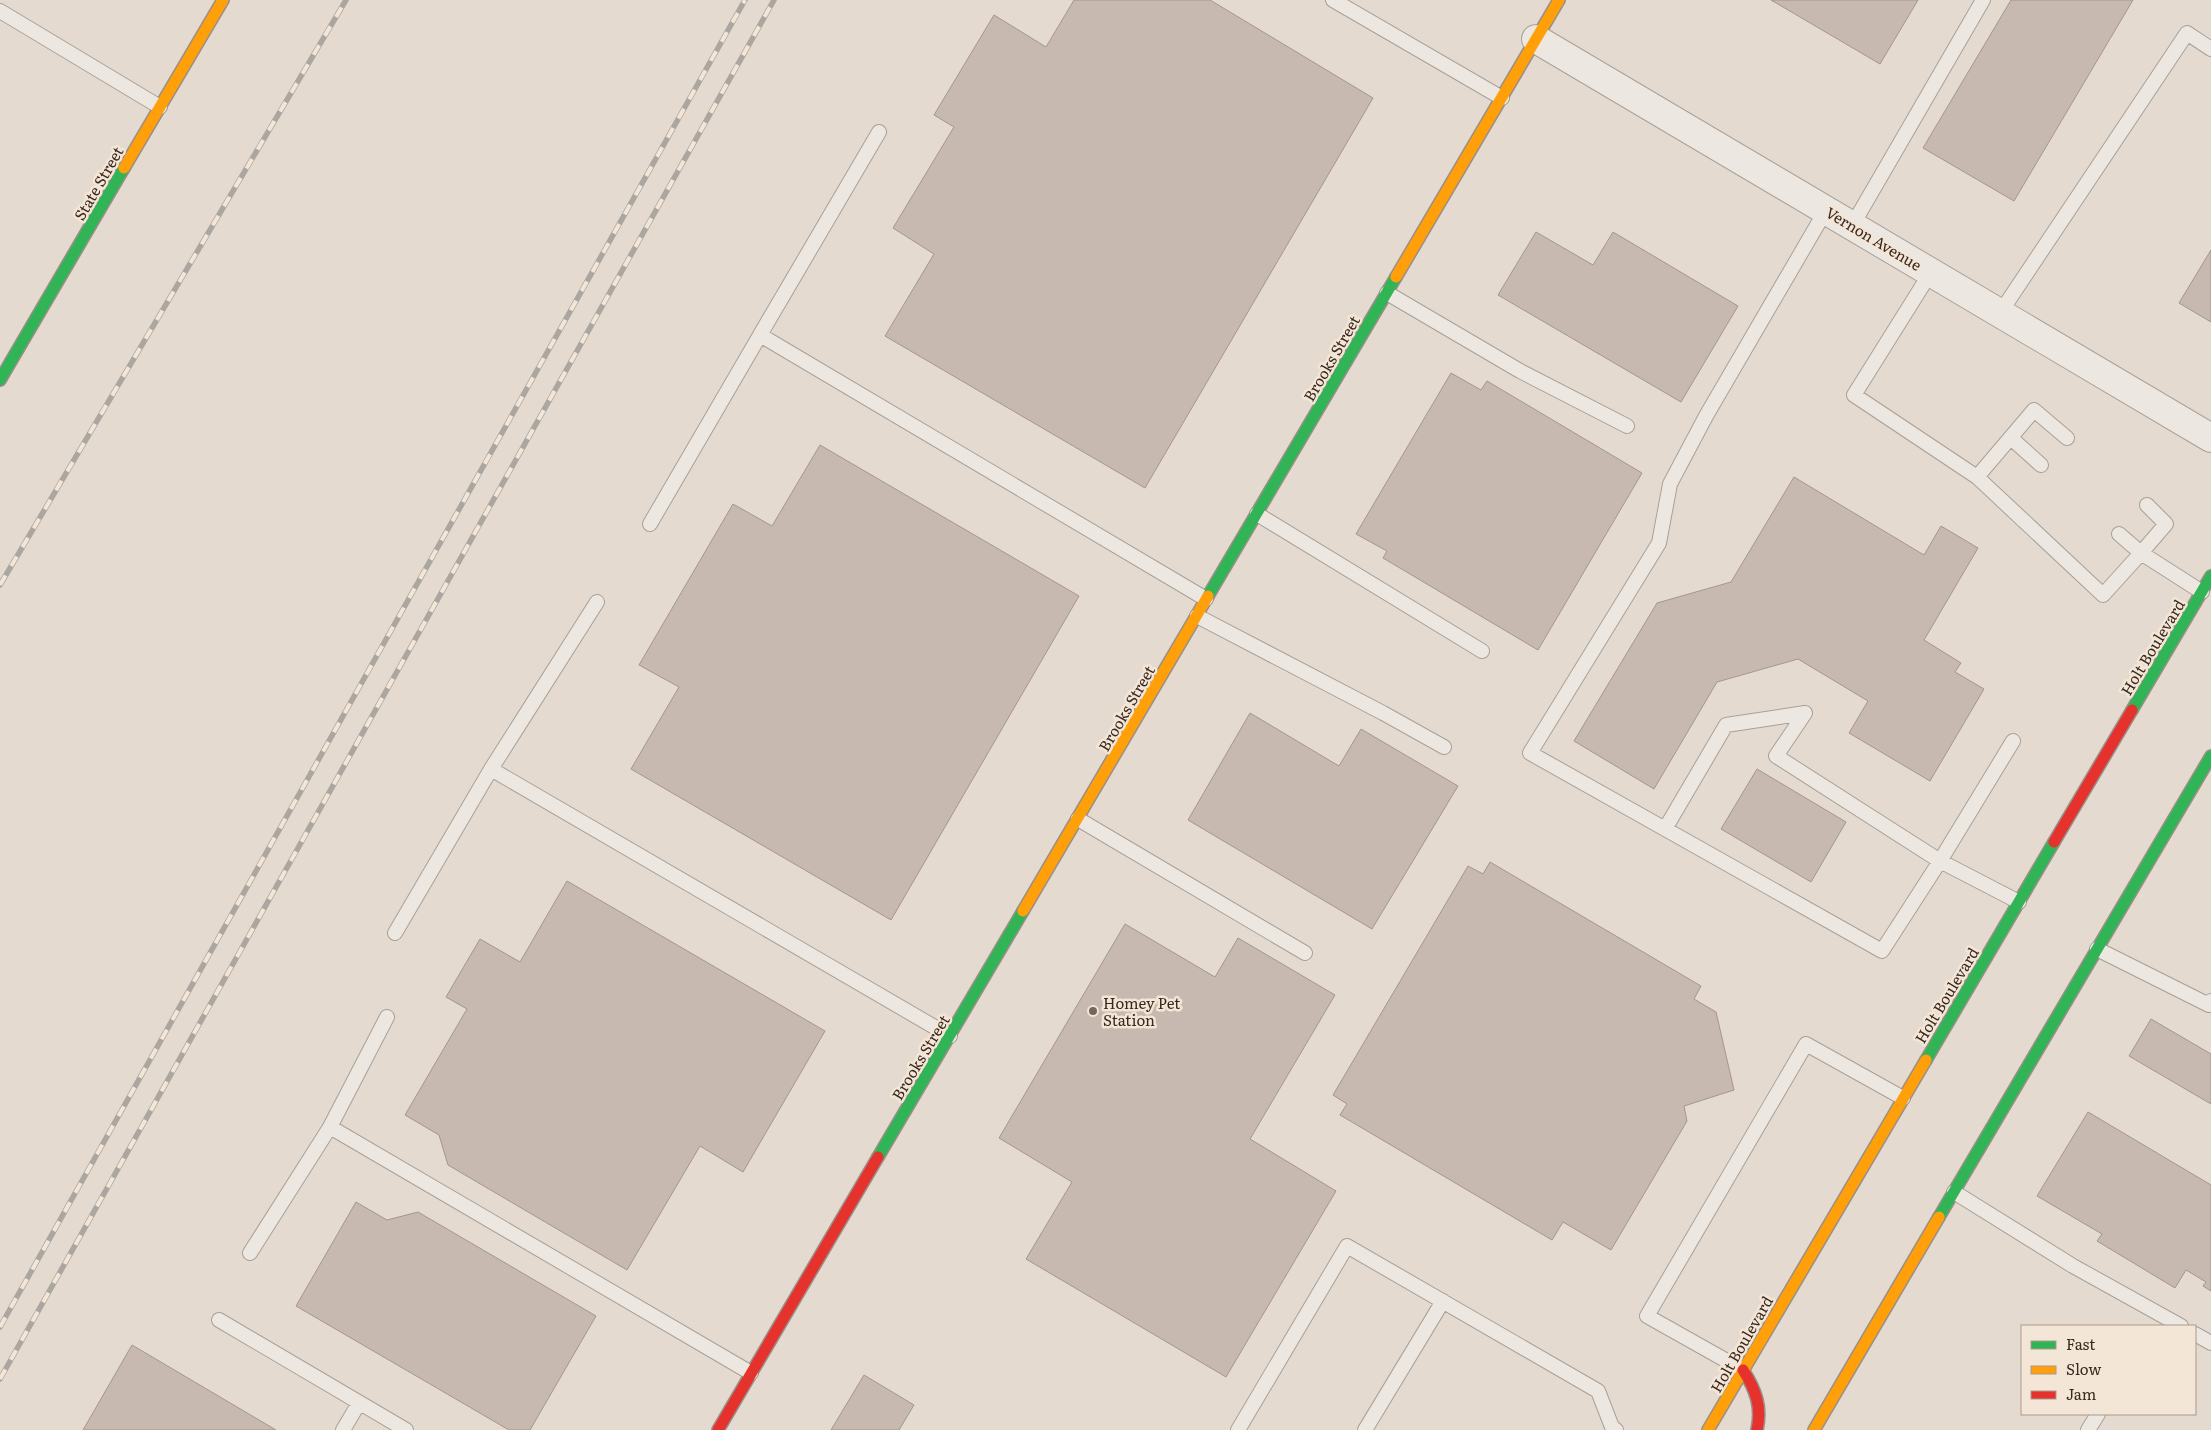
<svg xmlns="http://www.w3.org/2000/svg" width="2211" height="1430" viewBox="0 0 2211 1430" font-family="Literata,serif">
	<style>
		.building { fill: #c7b8b0; stroke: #a4968e }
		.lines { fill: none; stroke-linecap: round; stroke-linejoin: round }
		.lane-casing { stroke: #a9a097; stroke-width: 16 }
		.street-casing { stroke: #a9a097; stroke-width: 30 }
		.fast-casing { stroke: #998f88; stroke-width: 14 }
		.slow-casing { stroke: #998f88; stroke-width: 14 }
		.jam-casing { stroke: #998f88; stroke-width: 14 }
		.lane { stroke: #ece7e0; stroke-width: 14 }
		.street { stroke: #ece7e0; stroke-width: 28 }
		.fast { stroke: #30b455; stroke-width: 11 }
		.slow { stroke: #ff9f0a; stroke-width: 11 }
		.jam { stroke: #e5322d; stroke-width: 11 }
		.rail-casing { stroke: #aca6a1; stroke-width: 5.5 }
		.rail { stroke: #f4e6d6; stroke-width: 4; stroke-dasharray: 11; stroke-linecap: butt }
		.poi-dot { fill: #74665d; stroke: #f4e6d6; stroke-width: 2 }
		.labels { text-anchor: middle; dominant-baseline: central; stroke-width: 5; stroke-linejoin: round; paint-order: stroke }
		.street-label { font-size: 15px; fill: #382820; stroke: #f4e6d6 }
		.poi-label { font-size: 15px; fill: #382820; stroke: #f4e6d6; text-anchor: start }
	</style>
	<rect width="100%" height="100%" fill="#e4dacf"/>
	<path class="building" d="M1074,0H1210L1373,98L1145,488L885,336L934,254L893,228L954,127L934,115L994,15L1046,47Z
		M1771,0H1918L1880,64Z
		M2011,0H2133L2014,201L1923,148Z
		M1536,232L1593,265L1613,232L1738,306L1681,402L1498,295Z
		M2211,250V322L2179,303Z
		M1451,373L1481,390L1487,381L1642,473L1538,650L1383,558L1387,551L1356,534Z
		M820,445L1079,596L891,920L631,769L679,687L639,665L733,504L772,526Z
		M1794,477L1924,555L1941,526L1978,548L1924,640L1961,663L1955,672L1984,689L1930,781L1849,733L1868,701L1798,659L1717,682L1654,789L1574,741L1657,603L1731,582Z
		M1250,713L1339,766L1361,729L1458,786L1372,929L1188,820Z
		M1757,769L1846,822L1811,882L1721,829Z
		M1490,862L1701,986L1694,999L1716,1012L1734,1090L1684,1106L1687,1121L1611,1250L1563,1222L1552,1240L1340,1115L1347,1104L1333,1095L1468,866L1483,874Z
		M567,881L825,1031L743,1172L700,1146L627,1270L448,1165L439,1135L405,1115L467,1009L446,997L480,939L520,962Z
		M1125,924L1215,977L1238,938L1335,995L1250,1139L1336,1191L1226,1377L1026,1259L1072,1182L999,1138Z
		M2151,1019L2211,1054V1104L2129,1056Z
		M2088,1112L2211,1185V1291L2203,1286L2206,1282L2186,1270L2175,1288L2097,1241L2102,1234L2037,1196Z
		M356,1202L387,1220L418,1212L596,1316L530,1430H509L296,1306Z
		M132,1345L276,1430H83Z
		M864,1375L914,1405L899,1430H831Z"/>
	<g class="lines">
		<defs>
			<path id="lane" d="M1333,0L1502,98
				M0,11L160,107
				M1826,210L1706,416L1670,484L1659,543L1530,753L1882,951L1940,861L2019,902
				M1852,226L1983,0
				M1931,272L1854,395L1977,477L2034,410L2067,438
				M1387,293L1520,371L1627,426
				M2000,313L2187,33L2211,49
				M760,335L879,132
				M2011,438L2041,465
				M1977,477L2103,595L2141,553L2119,534
				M2147,505L2166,524L2141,553L2202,592
				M1257,514L1482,651
				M650,524L760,335L1206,599
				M597,602L491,769L950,1036
				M1197,616L1383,713L1444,747
				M1078,819L1305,953
				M1665,829L1726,725L1805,713L1776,756L1940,861L2013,741
				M395,933L491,769
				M2097,949L2209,1005L2211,1001
				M330,1127L387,1017
				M1954,1192L2073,1266L2181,1326
				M250,1253L330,1127L751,1373
				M219,1320L406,1430
				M2195,1334L2211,1343
				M1743,1370L1647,1316L1806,1044L1903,1098
				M343,1430L359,1403
				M1238,1430L1347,1246L1598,1391L1612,1427L1616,1430
				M1365,1430L1443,1301
				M2088,1430L2098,1414"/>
			<path id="street" d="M1536,39L2211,438"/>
			<path id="fast" d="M0,380L124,168
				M1208,596L1396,277
				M2132,710L2211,576
				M1926,1060L2054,842
				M878,1157L1023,911
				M1939,1217L2211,756"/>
			<path id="slow" d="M124,168L223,0
				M1396,277L1559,0
				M1023,911L1208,596
				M1708,1430L1926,1060
				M1814,1430L1939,1217"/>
			<path id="jam" d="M2054,842L2132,710
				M1743,1370C1756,1390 1762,1407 1757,1430
				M718,1430L878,1157"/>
		</defs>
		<use href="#lane" class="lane-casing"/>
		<use href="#street" class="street-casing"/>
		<use href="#fast" class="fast-casing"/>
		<use href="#slow" class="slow-casing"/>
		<use href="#jam" class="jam-casing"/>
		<use href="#lane" class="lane"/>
		<use href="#street" class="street"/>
		<use href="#fast" class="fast"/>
		<use href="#slow" class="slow"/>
		<use href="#jam" class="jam"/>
		<defs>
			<path id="rail" d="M0,585L346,0
				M0,1327L745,0
				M0,1379L774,0"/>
		</defs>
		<use href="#rail" class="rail-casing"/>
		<use href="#rail" class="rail"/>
	</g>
	<circle class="poi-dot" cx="1093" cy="1011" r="5"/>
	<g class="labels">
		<g class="street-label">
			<text transform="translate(98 183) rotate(-60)">State Street</text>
			<text transform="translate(1874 238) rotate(31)">Vernon Avenue</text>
			<text transform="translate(1331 358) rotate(-60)">Brooks Street</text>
			<text transform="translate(2152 647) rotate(-59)">Holt Boulevard</text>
			<text transform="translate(1126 708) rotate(-60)">Brooks Street</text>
			<text transform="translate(1946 995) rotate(-59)">Holt Boulevard</text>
			<text transform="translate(920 1057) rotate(-59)">Brooks Street</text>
			<text transform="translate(1741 1344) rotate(-60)">Holt Boulevard</text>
		</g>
		<g class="poi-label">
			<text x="1103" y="1002">Homey Pet<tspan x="1103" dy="17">Station</tspan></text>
		</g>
	</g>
	<rect x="2021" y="1325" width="175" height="90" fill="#f4e6d6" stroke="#a99a8d"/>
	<rect x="2031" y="1341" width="25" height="8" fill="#30b455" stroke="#a99a8d"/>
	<text x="2066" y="1350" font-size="15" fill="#382820">Fast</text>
	<rect x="2031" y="1366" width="25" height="8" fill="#ff9f0a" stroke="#a99a8d"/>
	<text x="2066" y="1375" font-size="15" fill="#382820">Slow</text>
	<rect x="2031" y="1391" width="25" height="8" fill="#e5322d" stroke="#a99a8d"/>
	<text x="2066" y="1400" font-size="15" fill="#382820">Jam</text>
</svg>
